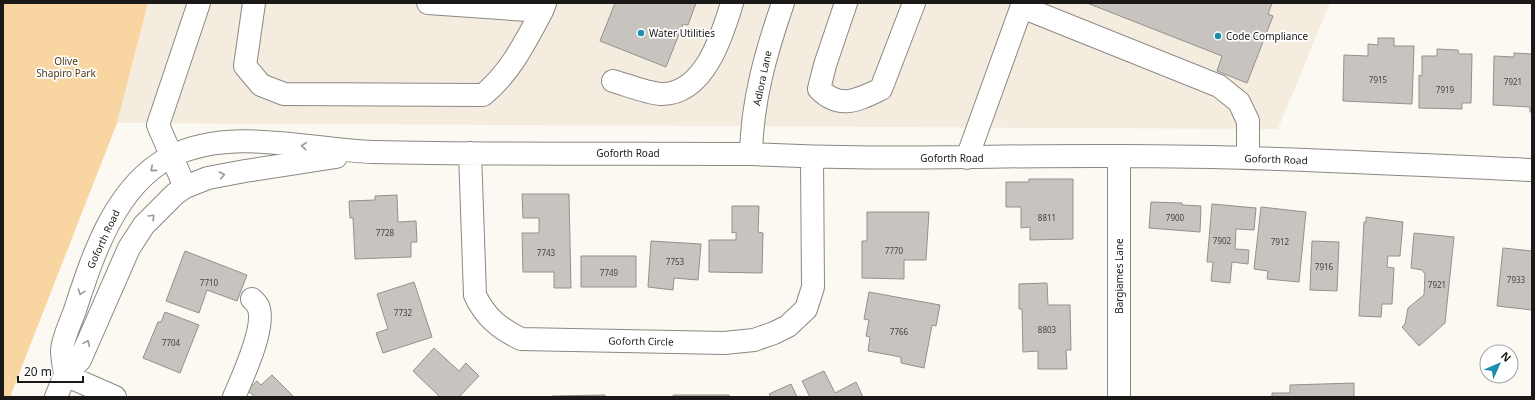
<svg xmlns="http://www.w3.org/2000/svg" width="1535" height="400" viewBox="0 0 1535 400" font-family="'Noto Sans',sans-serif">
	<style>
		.built { fill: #f5ece0 }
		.green { fill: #f9d5a2 }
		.building { fill: #c7c4bf; stroke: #94918c }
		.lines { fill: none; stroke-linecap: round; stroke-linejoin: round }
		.minor-casing { stroke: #8b8883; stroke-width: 24 }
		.minor { stroke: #fff; stroke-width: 22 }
		.oneway { stroke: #989897 }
		.poi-dot { fill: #1c8cb1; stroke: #fff; stroke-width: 1.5 }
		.labels { text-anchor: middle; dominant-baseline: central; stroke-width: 3.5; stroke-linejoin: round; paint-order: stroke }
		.number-label { font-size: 8px; fill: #454441 }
		.poi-label { font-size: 10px; fill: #1a1917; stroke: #fff; text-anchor: start }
		.park-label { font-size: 10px; fill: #503a16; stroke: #fff }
		.street-label { font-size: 10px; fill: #1a1917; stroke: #fff }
	</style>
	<rect width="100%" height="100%" fill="#fcf8f2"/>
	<path class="built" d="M148,3H1330L1278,129L117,123Z"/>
	<path class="green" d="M3,3H148L117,123L10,397H3Z"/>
	<path class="building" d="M615,3H696L688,25L683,24L666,67L600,41Z
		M1087,3H1272L1268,14L1273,16L1247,83L1217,71L1222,56Z
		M1378,38H1394V46H1414L1412,104L1343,101L1344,55L1368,56V44L1378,45Z
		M1437,49L1458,50L1459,54H1472L1471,103H1462V109L1419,108V75L1422,76V56H1437Z
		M1514,53L1532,54V112H1530V107L1493,105L1494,56L1514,57Z
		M1029,179H1073V239L1030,240V227L1021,228V207H1006V182H1029Z
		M522,194H569L571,288H554V272H523L522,233H539V218H523Z
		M397,195L398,222L416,221L417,242H411V257L355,259L353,218H350L349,201L375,200V196Z
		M1151,202L1182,203V205L1201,206L1200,232L1149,228Z
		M1212,204L1256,208L1254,230L1236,229L1235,249L1249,250L1248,264L1232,262L1230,283L1211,281L1213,262H1207Z
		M732,206H759L758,232L763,233L762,273L709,272V240H736V232L732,233Z
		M1261,207L1306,212L1299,282L1267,279L1268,271L1254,269Z
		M867,212H929L926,260H904V279L862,278V241H867Z
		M1366,217L1403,222L1400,256H1388L1387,267L1394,268L1392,304H1382L1381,317L1359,316L1364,222H1366Z
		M1414,233L1454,237L1445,323L1419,346L1402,327L1405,324L1408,308L1424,295L1425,274L1422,270L1411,268Z
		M651,241L701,244L698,280L674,278L673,290L648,287Z
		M1312,241L1339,242L1337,291L1310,290Z
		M1503,248L1532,251V310L1497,306Z
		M185,251L247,275L237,301L207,290L199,313L166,301Z
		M581,256H636V287H581Z
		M414,282L432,337L383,353L376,333L388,329L377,294Z
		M1047,283L1048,305H1070L1071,350H1066L1067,369H1038V351L1023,352L1022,309H1019V284Z
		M869,292L940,305L936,326L932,325L924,368L901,363V357L868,351L870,337L866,336L869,320L864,319Z
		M165,312L199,325L180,373L143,358L158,322H161Z
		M434,348L459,371L466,363L479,376L459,397H440L413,371Z
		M824,371L835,393L856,382L863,397H810L802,381Z
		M272,375L294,397H255L247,390L257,381L261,385Z
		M1354,383V397H1258H1272V393H1290V385Z
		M791,384L797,397H771L769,394Z
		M605,395V397H552V396Z
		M673,395H729V397H673Z"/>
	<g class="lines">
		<defs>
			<path id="minor" d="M254,3L245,66L261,85L284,94L483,95C511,72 525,42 542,11
				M428,3L542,11L545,3
				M846,3L825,65L819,89C840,110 858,100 881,89L914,3
				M1022,7L1219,86L1239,102L1248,121V158
				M613,81C627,85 647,93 661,94C704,95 722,36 732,3
				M470,153L475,295C485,317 500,329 521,339L724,343L754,340L774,333L788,326L806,309L813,287L812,158
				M751,154C752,101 766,52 783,3
				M1119,156V397
				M967,158L1023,3
				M185,187L158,125L199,3
				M65,375C64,367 62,358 62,350C63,337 71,322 75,310C93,255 115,186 170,157C230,126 310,150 373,152C499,155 625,153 751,154C874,161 997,155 1120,156C1257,156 1395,164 1532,170
				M65,375L115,397
				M56,397L65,375L80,360L129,248L144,225L175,194L185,187L208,178L245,171L336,157
				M234,397C242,378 267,326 258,306C257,304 254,301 252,299"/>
		</defs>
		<use href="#minor" class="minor-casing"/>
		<use href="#minor" class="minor"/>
	</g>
	<defs><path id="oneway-chevron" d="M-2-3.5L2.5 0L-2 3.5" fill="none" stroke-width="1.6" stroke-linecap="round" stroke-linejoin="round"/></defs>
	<g class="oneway">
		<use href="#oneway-chevron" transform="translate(304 146) rotate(-175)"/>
		<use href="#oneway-chevron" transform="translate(153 169) rotate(139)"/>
		<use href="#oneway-chevron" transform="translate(222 175) rotate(-12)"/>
		<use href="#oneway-chevron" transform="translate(152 217) rotate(-45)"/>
		<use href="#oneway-chevron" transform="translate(81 292) rotate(108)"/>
		<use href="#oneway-chevron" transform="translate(87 343) rotate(-66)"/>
	</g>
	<g class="poi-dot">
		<circle cx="641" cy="33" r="4"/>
		<circle cx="1218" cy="36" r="4"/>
	</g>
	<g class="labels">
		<g class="number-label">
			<text x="1378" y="79">7915</text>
			<text x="1513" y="81">7921</text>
			<text x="1445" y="89">7919</text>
			<text x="1047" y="217">8811</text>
			<text x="1175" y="217">7900</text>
			<text x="385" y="232">7728</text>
			<text x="1222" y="240">7902</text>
			<text x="1280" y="241">7912</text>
			<text x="894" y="250">7770</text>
			<text x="546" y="252">7743</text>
			<text x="675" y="261">7753</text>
			<text x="1324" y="266">7916</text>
			<text x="609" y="272">7749</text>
			<text x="1516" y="279">7933</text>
			<text x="209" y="282">7710</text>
			<text x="1437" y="284">7921</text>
			<text x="403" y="312">7732</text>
			<text x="1047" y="329">8803</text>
			<text x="899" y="331">7766</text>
			<text x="171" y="342">7704</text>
		</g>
		<g class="poi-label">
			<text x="649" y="33">Water Utilities</text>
			<text x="1226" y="36">Code Compliance</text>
		</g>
		<g class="park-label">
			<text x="66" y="61">Olive<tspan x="66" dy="12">Shapiro Park</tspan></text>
		</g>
		<g class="street-label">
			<text transform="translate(762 78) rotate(-78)">Adlora Lane</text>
			<text x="628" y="153">Goforth Road</text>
			<text x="952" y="158">Goforth Road</text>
			<text transform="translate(1276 159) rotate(2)">Goforth Road</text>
			<text transform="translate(103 239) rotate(-65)">Goforth Road</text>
			<text transform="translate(1119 276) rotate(-90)">Bargiames Lane</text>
			<text transform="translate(641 341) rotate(1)">Goforth Circle</text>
		</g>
	</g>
	<rect width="1535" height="400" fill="none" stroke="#1a1917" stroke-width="8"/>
	<g transform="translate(1499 364) rotate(45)"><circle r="19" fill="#ffffff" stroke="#a3a3a2"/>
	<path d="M0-3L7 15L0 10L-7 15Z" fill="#1c8cb1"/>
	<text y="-6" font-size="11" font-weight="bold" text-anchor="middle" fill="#1a1917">N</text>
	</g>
	<path d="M18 376v6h65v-6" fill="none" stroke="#1a1917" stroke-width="2"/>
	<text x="24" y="376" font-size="12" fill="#1a1917" stroke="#ffffff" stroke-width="3" paint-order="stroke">20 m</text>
</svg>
